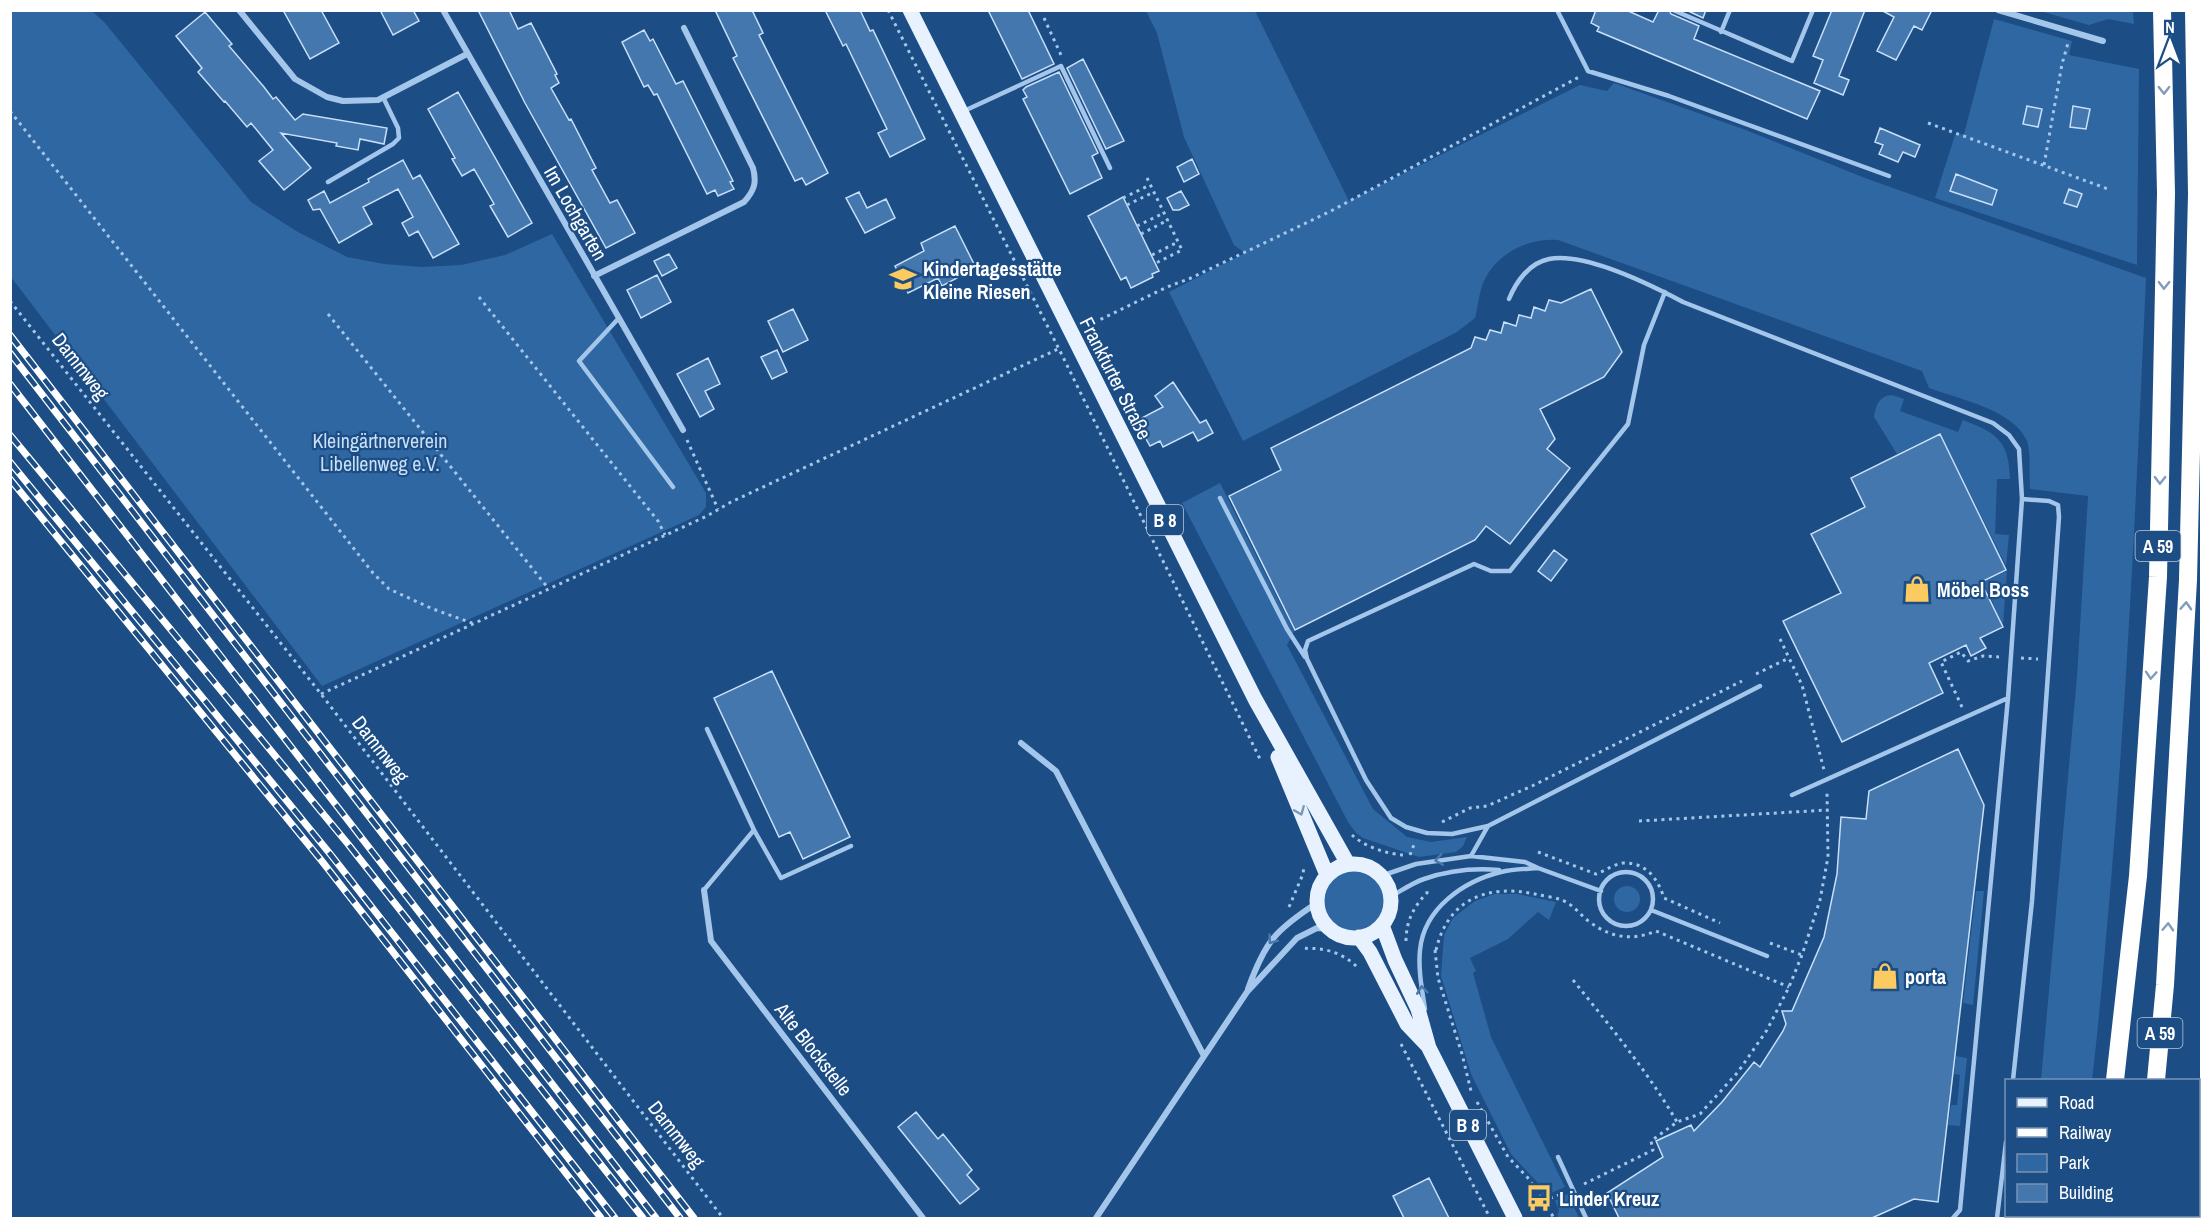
<svg xmlns="http://www.w3.org/2000/svg" width="2212" height="1229" viewBox="0 0 2212 1229" font-family="'Archivo Narrow',sans-serif">
	<style>
		.green { fill: #2f67a3 }
		.building { fill: #4477ae; stroke: #c8dff8; stroke-width: 1.5 }
		.lines { fill: none; stroke-linecap: round; stroke-linejoin: round }
		.path { stroke: #a4c6eb; stroke-width: 3; stroke-dasharray: 3 4.5; stroke-linecap: butt }
		.lane { stroke: #a4c6eb; stroke-width: 4.5 }
		.street { stroke: #a4c6eb; stroke-width: 6 }
		.primary { stroke: #e8f1fe; stroke-width: 15 }
		.highway { stroke: #fff; stroke-width: 18 }
		.rail-casing { stroke: #fff; stroke-width: 7 }
		.rail { stroke: #1c4d85; stroke-width: 4.5; stroke-dasharray: 14; stroke-linecap: butt }
		.oneway { stroke: #829dbc }
		.oneway2 { stroke: #7897bb }
		.oneway3 { stroke: #4c77a9 }
		.labels { text-anchor: middle; dominant-baseline: central; stroke-width: 4.5; stroke-linejoin: round; paint-order: stroke }
		.shield { fill: #1c4d85; stroke: #bbcada; stroke-width: 1.5 }
		.shield-label { font-size: 18px; font-weight: bold; fill: #fff }
		.street-label { font-size: 20px; fill: #fff; stroke: #1c4d85 }
		.poi-label { font-size: 20px; font-weight: bold; fill: #fff; stroke: #1c4d85; text-anchor: start }
		.park-label { font-size: 20px; fill: #c8dff8; stroke: #1c4d85 }
	</style>
	<rect width="100%" height="100%" fill="#1c4d85"/>
	<path class="green" d="M11,11H92L105,23L251,202L298,232L347,257L384,264L422,267L461,265L505,255L552,234L706,493V507L699,515L322,686L11,277Z
		M1146,11H1255L1349,201L1580,85L1607,91L1614,83L1743,129L1865,178L2146,278C2137,479 2128,680 2111,881C2105,948 2100,1014 2092,1080H2041L2077,676L2088,496L2030,489C2029,476 2031,452 2027,441C2014,410 1959,399 1929,388L1922,371L1558,240C1528,238 1497,253 1484,281C1479,292 1478,307 1475,318L1457,332L1243,441L1169,292L1245,253L1234,245L1184,137L1157,33Z
		M2040,11H2133L2134,24L2108,19L2089,25Z
		M1994,19L2072,41L2069,55L2139,69L2137,265L1935,198L1955,135L1964,134Z
		M1892,395L1904,399L1900,411L1958,432L1963,420C1997,433 2009,441 2010,479H1997L1995,534L2009,535L2006,566L1940,433L1897,454L1874,417C1876,405 1879,396 1892,395Z
		M1220,483L1294,631L1287,645L1373,809L1407,837L1431,842L1467,837L1463,846L1456,852L1419,857L1363,838L1356,833L1348,822L1182,503Z
		M2007,571L2003,625L1983,582Z
		M1323 901a31 31 0 1 1 62 0a31 31 0 1 1-62 0Z
		M1614 899a13 13 0 1 1 26 0a13 13 0 1 1-26 0Z
		M1976,891H1984L1973,1005L1963,1003Z
		M1495,894H1517L1556,902L1549,920L1538,912L1508,939L1470,958L1476,971L1473,973L1491,1037L1565,1187L1544,1196L1537,1182L1511,1154L1471,1074L1441,976L1444,935L1453,918L1475,901Z
		M1956,1056L1967,1058L1960,1126L1948,1125L1951,1105H1957L1960,1075L1954,1074Z
		M1568,1194L1579,1218H1557L1559,1210L1555,1201Z
		M2026,1216H2075L2074,1218H2025Z"/>
	<path class="building" d="M283,10H321L339,43L310,59Z
		M380,10H413L419,21L393,35Z
		M478,10H509L518,29L531,23L557,74L555,75L559,83L551,88L569,120L571,119L596,168L592,170L610,203L617,200L635,233L606,248L525,103Z
		M715,10H752L763,33L759,35L828,173L806,185L802,178L795,181L733,58L737,56Z
		M825,10H860L870,31L873,30L925,139L890,157L878,133L887,129L846,44L843,46Z
		M988,10H1028L1054,64L1022,79Z
		M1596,10H1626L1653,22L1659,10H1669L1671,14L1699,26L1694,39L1820,91L1807,119L1597,31L1599,27L1591,23Z
		M1686,10H1706L1703,18Z
		M1832,10H1865L1839,76L1849,80L1843,95L1814,83L1823,60L1813,56Z
		M1881,10H1932L1922,30L1914,26L1896,60L1877,51L1894,17Z
		M205,12L232,44L229,46L264,87L273,99L276,97L295,120L303,114L387,128L384,144L360,139L358,150L336,146L337,143L281,133L311,168L284,190L259,161L273,150L251,123L247,127L225,101L224,102L198,72L202,68L176,36Z
		M644,30L650,41L653,39L676,84L683,81L733,181L730,182L734,189L718,196L715,190L707,194L657,94L654,95L648,85L644,87L622,42Z
		M1083,59L1124,141L1106,149L1067,68Z
		M1059,72L1098,153L1092,156L1102,178L1070,194L1023,99L1027,97L1023,90L1026,87Z
		M458,92L532,223L508,237L490,206L494,204L474,169L462,176L452,159L455,158L428,109Z
		M2027,106L2042,109L2038,127L2023,124Z
		M2073,106L2090,109L2086,129L2070,127Z
		M1880,128L1920,145L1915,157L1903,152L1898,162L1879,154L1883,145L1875,142Z
		M1192,159L1199,174L1184,182L1177,167Z
		M403,160L413,179L420,175L459,244L433,258L418,231L409,236L402,223L413,217L398,189L363,207L372,224L339,243L320,209L313,210L308,200L324,191L330,203L369,182L368,179Z
		M1956,174L1997,190L1992,205L1950,191Z
		M2069,189L2082,194L2077,207L2064,203Z
		M1181,191L1189,205L1179,210H1173L1167,198Z
		M859,192L867,208L886,199L895,218L865,233L846,198Z
		M1123,197L1159,271L1152,274L1153,277L1131,288L1126,277L1121,280L1088,216Z
		M955,226L976,268L942,286L938,278L908,293L895,266L924,251L921,243Z
		M669,254L677,268L662,276L654,261Z
		M657,275L671,302L641,318L627,290Z
		M1591,289L1622,352L1604,377L1540,409L1555,439L1547,449L1570,468L1510,544L1486,526L1475,540L1295,630L1229,496L1281,470L1271,448L1471,348L1475,337L1486,340L1490,330L1501,333L1504,322L1516,326L1519,315L1531,318L1534,307L1545,311L1549,300L1561,303Z
		M793,309L808,340L783,352L768,321Z
		M777,350L787,372L772,379L761,357Z
		M708,358L720,384L705,391L714,409L700,417L677,374Z
		M1173,382L1200,423L1206,420L1213,433L1198,441L1193,432L1163,447L1160,441L1150,446L1136,421L1163,407L1155,396Z
		M1940,434L2006,570L1981,582L2003,627L1980,638L1986,648L1971,656L1966,645L1929,663L1943,693L1842,742L1783,621L1841,593L1811,534L1865,507L1851,478Z
		M1554,550L1567,560L1551,581L1538,571Z
		M772,671L850,837L803,859L790,832L779,837L714,698Z
		M1958,749L1984,805L1938,1202L1914,1199L1872,1218H1619L1607,1193L1663,1157L1656,1141L1691,1125L1694,1131L1722,1102L1754,1062L1760,1067L1783,1031L1786,1024L1782,1011H1792L1824,937L1837,874L1841,817L1866,819L1869,791Z
		M916,1112L938,1139L943,1134L972,1170L967,1175L979,1189L960,1204L898,1127Z
		M1429,1178L1449,1218H1404L1393,1196Z"/>
	<g class="lines">
		<path class="path" d="M888,10L1062,355L1261,761
			M1044,18L1061,55
			M10,111L373,573L389,589L433,609L472,623
			M1928,123L2108,189
			M2044,165L2062,64L2068,43
			M1147,178L1182,250L1156,263
			M1123,198L1150,185
			M1127,205L1154,192
			M1137,226L1164,213
			M1141,234L1168,220
			M1152,255L1178,242
			M479,297L658,521L665,535
			M10,301L321,694L723,1218
			M328,314L548,588
			M1087,326L1167,287L1191,278L1331,211L1579,77
			M687,440L718,509
			M1780,639L1802,685L1824,770
			M2021,658L2038,659
			M1756,674L1789,658
			M321,694L707,516L731,502L1058,349
			M1962,707L1941,662L1961,652L1968,661L1983,656L1999,657
			M1639,821L1828,810
			M1442,822L1470,808L1487,806L1532,786L1742,681
			M1352,835C1365,847 1387,854 1404,855
			M1538,852L1596,874C1605,871 1614,864 1623,863C1646,862 1658,879 1664,898L1720,923
			M1410,855L1415,842
			M1289,907L1303,874L1304,866
			M1406,941C1406,921 1414,906 1427,893V891
			M1770,943L1802,955
			M1305,948C1309,949 1314,948 1319,949C1333,950 1349,958 1358,968
			M1435,950L1438,978L1462,1054L1471,1091
			M1436,950C1448,899 1487,884 1535,894C1543,896 1554,897 1562,900C1574,905 1581,916 1591,923C1612,938 1633,941 1656,931L1789,987
			M1573,980C1610,1026 1648,1072 1677,1122
			M1401,1044L1490,1218
			M1477,1102L1508,1157L1529,1179L1554,1218
			M1584,1184L1653,1150L1651,1141L1677,1122L1700,1114L1738,1072L1767,1030L1789,987L1802,955L1820,900L1828,857L1827,791
			M1543,1201L1564,1193"/>
		<path class="lane" d="M1557,10L1588,71L1669,96L1889,176
			M1673,10L1792,61L1813,10
			M1721,32L1730,10
			M964,111L1061,66L1110,168
			M328,182L393,144L399,138L398,128L383,97
			M1665,292L1644,345L1628,424L1510,571H1491L1474,564L1308,641L1305,650L1307,659L1366,780L1391,818L1406,827L1427,833L1452,834L1488,826L1760,686
			M1509,299C1516,282 1529,263 1549,259C1586,252 1651,285 1683,302L1993,423L2009,435L2019,449L2022,499L2008,698L1960,1210L1953,1218
			M618,319L579,361L673,487
			M1220,498L1287,629L1305,657
			M1792,795L2008,698
			M754,830L781,878L851,846
			M1471,856L1488,826
			M1599 899a27 27 0 1 1 54 0a27 27 0 1 1-54 0Z
			M1381,876L1416,864L1471,856L1525,862L1538,868L1601,891
			M704,890L754,830L707,729
			M1390,897C1401,891 1412,883 1424,879C1447,871 1475,868 1499,870
			M1651,910L1767,956
			M1425,1009C1422,990 1418,969 1420,950C1424,908 1464,881 1501,872C1513,869 1526,869 1538,868
			M2013,1080L2032,901L2059,517L2058,505L2049,501L2022,499
			M1558,1157L1586,1218
			M1997,1218L2006,1142"/>
		<path class="street" d="M239,10L295,79L327,97L343,101L378,100L467,54
			M443,10L683,430
			M1998,10L2103,41
			M594,276L744,202C754,191 757,183 753,168L684,28
			M1021,743L1056,771L1204,1056
			M704,890L711,941L923,1218
			M1248,989C1265,942 1275,930 1317,903
			M1096,1218L1247,992L1297,938L1317,928L1330,929"/>
		<path class="primary" d="M910,10L1255,699L1348,864
			M1278,757L1327,875
			M1317 901a37 37 0 1 1 74 0a37 37 0 1 1-74 0Z
			M1382,925L1395,960L1418,1009L1429,1048L1515,1218
			M1359,937L1370,952L1407,1024L1427,1045"/>
		<path class="highway" d="M2115,1080L2138,876L2158,577L2166,193L2162,10
			M2156,1080L2165,985L2188,580L2197,194L2194,10
			M2100,1218V1216
			M2142,1218L2143,1216"/>
		<defs>
			<path id="rail" d="M10,335L694,1218
				M10,353L680,1218
				M10,384L656,1218
				M10,435L348,844L643,1218
				M10,462L331,855L615,1218
				M10,479L321,860L601,1218"/>
		</defs>
		<use href="#rail" class="rail-casing"/>
		<use href="#rail" class="rail"/>
	</g>
	<defs><path id="oneway-chevron" d="M-2-3.5L2.5 0L-2 3.5" fill="none" stroke-width="1.6" stroke-linecap="round" stroke-linejoin="round" transform="scale(1.5)"/></defs>
	<g class="oneway">
		<use href="#oneway-chevron" transform="translate(2164 90) rotate(89)"/>
		<use href="#oneway-chevron" transform="translate(2164 285) rotate(91)"/>
		<use href="#oneway-chevron" transform="translate(2160 480) rotate(91)"/>
		<use href="#oneway-chevron" transform="translate(2186 606) rotate(-87)"/>
		<use href="#oneway-chevron" transform="translate(2151 675) rotate(94)"/>
		<use href="#oneway-chevron" transform="translate(2168 927) rotate(-87)"/>
	</g>
	<use class="oneway2" href="#oneway-chevron" transform="translate(1300 811) rotate(68)"/>
	<g class="oneway3">
		<use href="#oneway-chevron" transform="translate(1439 860) rotate(172)"/>
		<use href="#oneway-chevron" transform="translate(1272 940) rotate(126)"/>
		<use href="#oneway-chevron" transform="translate(1422 990) rotate(-97)"/>
	</g>
	<defs>
		<symbol id="school-bare" viewBox="-9 -9 18 18"><path d="M0-5L7-2L0 1L-7-2ZM-4 1L0 2.5L4 1V4Q0 6-4 4Z" fill="#fbca61" stroke="#1c4d85" stroke-width="2.5" paint-order="stroke"/></symbol>
		<symbol id="shop-bare" viewBox="-9 -9 18 18"><path d="M-5-2.5h2.3a2.7 3.5 0 0 1 5.4 0H5L5.5 6h-11ZM-1.5-2.5h3a1.5 2.3 0 0 0-3 0Z" fill="#fbca61" stroke="#1c4d85" stroke-width="2.5" paint-order="stroke"/></symbol>
		<symbol id="bus-bare" viewBox="-9 -9 18 18"><path d="M-5-6H5V4H4V6H2V4H-2V6H-4V4H-5ZM-3.5-4V0h7V-4ZM-3.5 1.2v1.5H-2V1.2ZM2 1.2v1.5H3.5V1.2Z" fill="#fbca61" stroke="#1c4d85" stroke-width="2.5" paint-order="stroke"/></symbol>
	</defs>
	<g fill-rule="evenodd">
		<use href="#school-bare" x="884" y="260" width="38" height="38"/>
		<use href="#shop-bare" x="1898" y="570" width="38" height="38"/>
		<use href="#shop-bare" x="1866" y="957" width="38" height="38"/>
		<use href="#bus-bare" x="1520" y="1179" width="38" height="38"/>
	</g>
	<g class="labels">
		<g class="shield">
			<rect x="1147" y="505" width="36" height="30" rx="4.5"/>
			<rect x="2135.5" y="531" width="45" height="30" rx="4.5"/>
			<rect x="2137.5" y="1018" width="45" height="30" rx="4.5"/>
			<rect x="1450" y="1110" width="36" height="30" rx="4.5"/>
		</g>
		<g class="shield-label">
			<text x="1165" y="520">B 8</text>
			<text x="2158" y="546">A 59</text>
			<text x="2160" y="1033">A 59</text>
			<text x="1468" y="1125">B 8</text>
		</g>
		<g class="street-label">
			<text transform="translate(576 213) rotate(60)">Im Lochgarten</text>
			<text transform="translate(81 366) rotate(52)">Dammweg</text>
			<text transform="translate(1116 378) rotate(63)">Frankfurter Straße</text>
			<text transform="translate(381 749) rotate(52)">Dammweg</text>
			<text transform="translate(814 1049) rotate(52)">Alte Blockstelle</text>
			<text transform="translate(677 1134) rotate(52)">Dammweg</text>
		</g>
		<g class="poi-label">
			<text x="923" y="268">Kindertagesstätte<tspan x="923" dy="23">Kleine Riesen</tspan></text>
			<text x="1937" y="589">Möbel Boss</text>
			<text x="1905" y="976">porta</text>
			<text x="1559" y="1198">Linder Kreuz</text>
		</g>
		<g class="park-label">
			<text x="380" y="440">Kleingärtnerverein<tspan x="380" dy="23">Libellenweg e.V.</tspan></text>
		</g>
	</g>
	<rect width="2212" height="1229" fill="none" stroke="#ffffff" stroke-width="24"/>
	<rect x="2005" y="1079" width="195" height="138" fill="#1c4d85" stroke="#7794b6" stroke-width="1.5"/>
	<rect x="2017" y="1098" width="30" height="9" fill="#e8f1fe" stroke="#7794b6" stroke-width="1.5"/>
	<text x="2059" y="1109" font-size="18" fill="#ffffff">Road</text>
	<rect x="2017" y="1128" width="30" height="9" fill="#ffffff" stroke="#7794b6" stroke-width="1.5"/>
	<text x="2059" y="1139" font-size="18" fill="#ffffff">Railway</text>
	<rect x="2017" y="1154" width="30" height="18" fill="#2f67a3" stroke="#7794b6" stroke-width="1.5"/>
	<text x="2059" y="1169" font-size="18" fill="#ffffff">Park</text>
	<rect x="2017" y="1184" width="30" height="18" fill="#4477ae" stroke="#7794b6" stroke-width="1.5"/>
	<text x="2059" y="1199" font-size="18" fill="#ffffff">Building</text>
	<g transform="translate(2170 42)" stroke="#1c4d85" stroke-width="4.5" paint-order="stroke">
	<path d="M0-4.5L10 22L0 15L-10 22Z" fill="#ffffff"/>
	<text y="-9" font-size="16" font-weight="bold" text-anchor="middle" fill="#ffffff">N</text>
	</g>
</svg>
